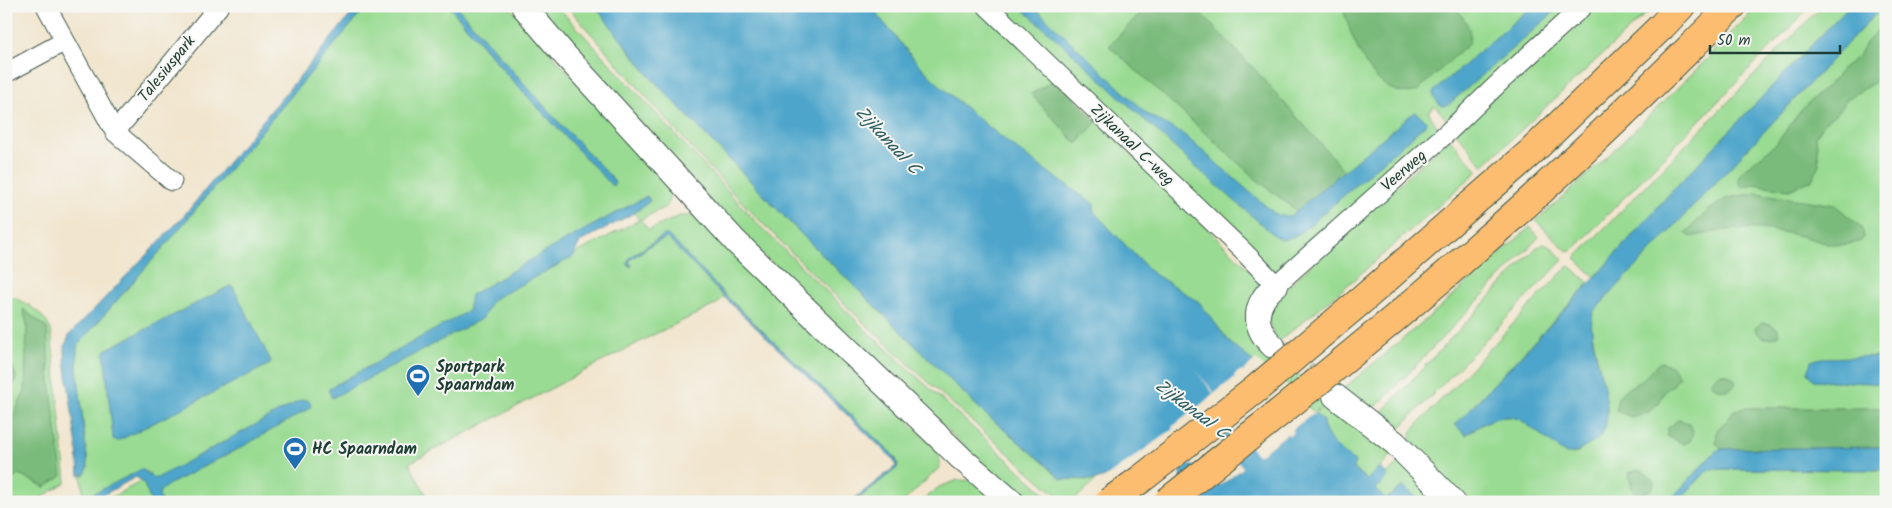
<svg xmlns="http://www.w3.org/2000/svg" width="1892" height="508" viewBox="0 0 1892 508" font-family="Kalam,sans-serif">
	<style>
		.green { fill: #99db92; stroke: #5c8c63; fill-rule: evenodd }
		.forest { fill: #7abb7c; stroke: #4c7c58 }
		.water { fill: #4ea5cb; stroke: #367180 }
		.pier { fill: #f1e5cd }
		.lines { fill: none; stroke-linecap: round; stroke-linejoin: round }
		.canal { stroke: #4ea5cb; stroke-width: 19 }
		.tertiary-tunnel { stroke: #c7c3ae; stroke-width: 24; stroke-dasharray: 24 12; stroke-linecap: butt }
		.minor-casing { stroke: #3e564b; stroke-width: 21 }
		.tertiary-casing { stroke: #3e564b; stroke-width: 26 }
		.motorway-casing { stroke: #3e564b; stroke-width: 30 }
		.minor { stroke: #fff; stroke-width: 19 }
		.tertiary { stroke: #fff; stroke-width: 24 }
		.motorway { stroke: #fcbd6f; stroke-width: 28 }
		.motorway-bridge-casing { stroke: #3e564b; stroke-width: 30; stroke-linecap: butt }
		.motorway-bridge { stroke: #fcbd6f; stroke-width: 28 }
		.labels { text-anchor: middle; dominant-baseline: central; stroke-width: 4; stroke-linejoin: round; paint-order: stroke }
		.street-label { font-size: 16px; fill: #1f3d34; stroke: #f6f6f2 }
		.poi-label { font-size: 16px; font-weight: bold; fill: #1f3d34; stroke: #f6f6f2; text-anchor: start }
		.water-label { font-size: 18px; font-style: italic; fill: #2d5c61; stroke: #f6f6f2 }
	</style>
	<rect width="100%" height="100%" fill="#f6f6f2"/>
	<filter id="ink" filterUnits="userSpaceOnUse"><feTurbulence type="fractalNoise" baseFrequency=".02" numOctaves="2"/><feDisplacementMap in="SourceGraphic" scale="10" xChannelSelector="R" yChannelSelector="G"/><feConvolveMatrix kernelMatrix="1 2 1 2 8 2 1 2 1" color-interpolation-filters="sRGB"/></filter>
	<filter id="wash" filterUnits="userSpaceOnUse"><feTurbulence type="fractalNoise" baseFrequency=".0096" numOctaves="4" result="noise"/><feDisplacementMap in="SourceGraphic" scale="20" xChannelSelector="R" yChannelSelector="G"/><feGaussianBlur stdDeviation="1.12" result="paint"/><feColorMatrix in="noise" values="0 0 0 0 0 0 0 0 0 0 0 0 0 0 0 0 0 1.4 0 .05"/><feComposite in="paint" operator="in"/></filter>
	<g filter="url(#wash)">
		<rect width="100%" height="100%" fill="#f1e5cd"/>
		<path class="green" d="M367,6H449L510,78L613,186L615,183L551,114L456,6H509L672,188L667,206L640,220L649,230L680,216H702L939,452L940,467L903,502H854L892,472L898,464L895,457L731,301L668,235L660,241L667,237L724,297L717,304L653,335L409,463L430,502H103L151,476L147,471L84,498L81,476L85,474L88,467L77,367V346L169,241ZM647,196L650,201L634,213L639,220L469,310L471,295Z
			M536,6H557L758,224L866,330L1054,502H1023L727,221Z
			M567,6H595L651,78L803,236L983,412L1043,462L1061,479L1096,480L1072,502H1064C965,416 867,329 775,236C702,163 635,84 567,6Z
			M870,6H981L1056,79L1031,94L1077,144L1097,121L1258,278L1259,341L1392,454L1380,468L1387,474L1400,461L1445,502H1199L1287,434L1289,436L1292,430L1327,403L1314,412L1230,343L1199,302L1151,272L1093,212L1094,204C1037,166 982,125 932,78C910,56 890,30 870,6Z
			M992,6H1576L1448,121L1435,106L1428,112L1439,129L1280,270H1273Z
			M1591,6H1654L1483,166L1456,132Z
			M1758,6H1811L1572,251H1567L1536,221L1606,158L1709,57L1708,56Z
			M1822,6H1849L1672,191L1595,277L1576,260V257Z
			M1883,6H1886V447L1722,449L1716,451L1668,502H1461L1408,444L1412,431L1419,423L1569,265L1570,266L1589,283L1468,411L1466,435C1484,423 1500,411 1521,420L1574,454L1584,448L1608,413L1591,327L1593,312Z
			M1449,138L1478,171L1349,284L1277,343L1268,321L1270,303Z
			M1530,227L1539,237L1371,412L1338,393L1431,315Z
			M1544,244L1551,247L1563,260L1401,427L1395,430L1376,418L1537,247Z
			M6,295C24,300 44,313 51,330L66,482L34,502H6V485L19,474L45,487L49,372L47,329L24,310L27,324L25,392L6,430V403L16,378L6,344Z
			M1714,469L1886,470V502H1677L1707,471Z
			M958,480L976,481L999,502H921L939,487Z"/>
		<path class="forest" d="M1147,6H1194L1257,72L1349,176L1302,215L1256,179L1109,46Z
			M1342,6H1455C1463,19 1474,28 1468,44L1417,91C1373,103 1352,38 1342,6Z
			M1886,21V75L1845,101L1838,112L1826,121L1816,136L1819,164L1812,180L1789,190L1754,184L1743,187L1739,184L1738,178L1743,170L1776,144L1799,113L1812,99L1829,85L1844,67L1859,56L1866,43Z
			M1056,79L1097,121L1077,144L1031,94Z
			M1756,193L1835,205L1861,227L1864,236L1861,241C1839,249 1823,242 1801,236C1788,233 1773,230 1759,229C1736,227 1713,232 1690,237L1685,233L1709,210L1727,198Z
			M23,309L47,328L49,372L62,476L45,487L19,474L6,485V430L25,392L27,324Z
			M1762,323L1770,324L1778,329L1779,335C1769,340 1759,340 1755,328Z
			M6,344L16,378L6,403Z
			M1661,362C1670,364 1675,369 1679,377L1673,385L1665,391L1659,403L1647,413L1631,417L1617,411C1614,388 1631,389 1643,379C1650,373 1652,368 1661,362Z
			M1721,373L1729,375L1735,380V385C1726,393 1720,391 1711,384V380Z
			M1746,408H1886V447L1722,449L1716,443L1717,430L1729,418L1734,410Z
			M1678,420L1689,423L1693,431L1691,440L1684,444L1667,436V429Z
			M1637,470L1643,471L1654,481L1653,488L1646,493L1638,495L1632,488L1629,473Z"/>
		<path class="water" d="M358,6H367L169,241L77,346V367L88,467L85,474L79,475L77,448L65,361V345L70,334L181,219Z
			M449,6H456L551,114L612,178L615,183L612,186L510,78Z
			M595,6H870C890,30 910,56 932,78C982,125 1038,166 1094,204V212L1151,272L1199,302L1230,343L1285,387L1114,474L1096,480L1061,479L1043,462L983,412L803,236L651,78Z
			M1019,6H1033L1147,114L1183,134L1274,213L1281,216H1290L1414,112L1418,113L1426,121L1425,125L1311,224L1294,237L1283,240L1276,237L1190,162L1070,51Z
			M1532,6H1561L1447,106H1441L1434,98L1433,92Z
			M1849,6H1883L1593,312C1583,346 1626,414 1597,440C1594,442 1590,444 1587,446C1579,451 1575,454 1566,454L1521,420C1500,411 1483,423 1466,435L1455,425L1587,286L1672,191Z
			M647,196L650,201L634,213L580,242L573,257L492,300L483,318L332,398L328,389L468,311L471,295L549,249Z
			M664,235H668L731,301L895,457L898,464L897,468L854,502H850L895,467L896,465L893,459L729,302L667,238L651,245L631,259L629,261L632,266H629L627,263L630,257Z
			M230,286L233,287L271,361L270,364L118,441L113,439L104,353L107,349Z
			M1886,356V384L1813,380L1808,372L1811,361L1821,358Z
			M301,400H309L311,405L310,408L242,447L168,485L160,491L159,496L162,502H151L143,482L136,477L90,502H77L142,469L153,478H157Z
			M1314,413L1323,420C1324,438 1340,452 1355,461L1353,468L1367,480L1379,467L1388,476L1376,489L1386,499L1403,486L1416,497L1415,502H1199L1287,434L1289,436L1292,430Z
			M1886,447V470L1714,469L1707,471L1677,502H1668L1716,451L1722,449Z"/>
		<path class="pier" d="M1256,360L1287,386L1312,412L1316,411L1292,430L1294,432L1289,436L1287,434L1199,502H1136L1114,477L1099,482L1173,429L1172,427L1214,394L1195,370L1215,393L1235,377L1234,375L1240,371L1242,372Z"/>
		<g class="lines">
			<path class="canal" d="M1232,440L1286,502
				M1189,474L1228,502"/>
		</g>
	</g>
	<g filter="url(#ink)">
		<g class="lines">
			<path class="tertiary-tunnel" d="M1277,349L1332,394"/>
			<defs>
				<path id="minor" d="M46,6L115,132L219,6
					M987,6L1244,252L1276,285L1448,132L1504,78L1583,6
					M6,73L65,41
					M115,132L172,181"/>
				<path id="tertiary" d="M523,6L563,53L736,242L961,458L1012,502
					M1273,346C1251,326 1254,303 1276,285
					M1335,396L1395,443L1453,502"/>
				<path id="motorway" d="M1662,26L1681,6
					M1693,45L1732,6"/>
			</defs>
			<use href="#minor" class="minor-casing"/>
			<use href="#tertiary" class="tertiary-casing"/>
			<use href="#motorway" class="motorway-casing"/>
			<use href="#minor" class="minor"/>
			<use href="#tertiary" class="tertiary"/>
			<use href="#motorway" class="motorway"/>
			<defs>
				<path id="motorway-bridge" d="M1109,502L1141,479L1256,389L1364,298L1530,153L1662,26
					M1167,502C1273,418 1379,334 1480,245C1554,181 1624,113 1693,45"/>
			</defs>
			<use href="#motorway-bridge" class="motorway-bridge-casing"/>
			<use href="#motorway-bridge" class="motorway-bridge"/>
		</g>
	</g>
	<defs>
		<symbol id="stadium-pin" viewBox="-11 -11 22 30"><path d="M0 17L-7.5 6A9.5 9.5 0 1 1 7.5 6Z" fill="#1f6fb2" stroke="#f6f6f2"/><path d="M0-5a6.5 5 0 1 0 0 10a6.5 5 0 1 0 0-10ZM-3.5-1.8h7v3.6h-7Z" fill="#fff"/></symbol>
	</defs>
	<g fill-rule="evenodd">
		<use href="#stadium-pin" x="404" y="362" width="28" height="38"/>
		<use href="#stadium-pin" x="281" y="435" width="28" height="38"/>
	</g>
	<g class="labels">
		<g class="street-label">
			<text transform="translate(167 69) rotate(-51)">Talesiuspark</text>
			<text transform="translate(1132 145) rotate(44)">Zijkanaal C-weg</text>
			<text transform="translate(1404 171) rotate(-41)">Veerweg</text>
		</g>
		<g class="poi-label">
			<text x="436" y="367">Sportpark<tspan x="436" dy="18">Spaarndam</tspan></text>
			<text x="312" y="449">HC Spaarndam</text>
		</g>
		<g class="water-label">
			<text transform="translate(887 141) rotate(47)">Zijkanaal C</text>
			<text transform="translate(1191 410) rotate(37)">Zijkanaal C</text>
		</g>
	</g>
	<rect width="1892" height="508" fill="none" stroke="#f6f6f2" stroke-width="25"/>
	<path d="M1710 45v8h130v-8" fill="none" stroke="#1f3d34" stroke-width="2.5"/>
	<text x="1717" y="45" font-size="15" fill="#1f3d34" stroke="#f6f6f2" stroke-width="4" paint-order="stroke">50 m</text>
</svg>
